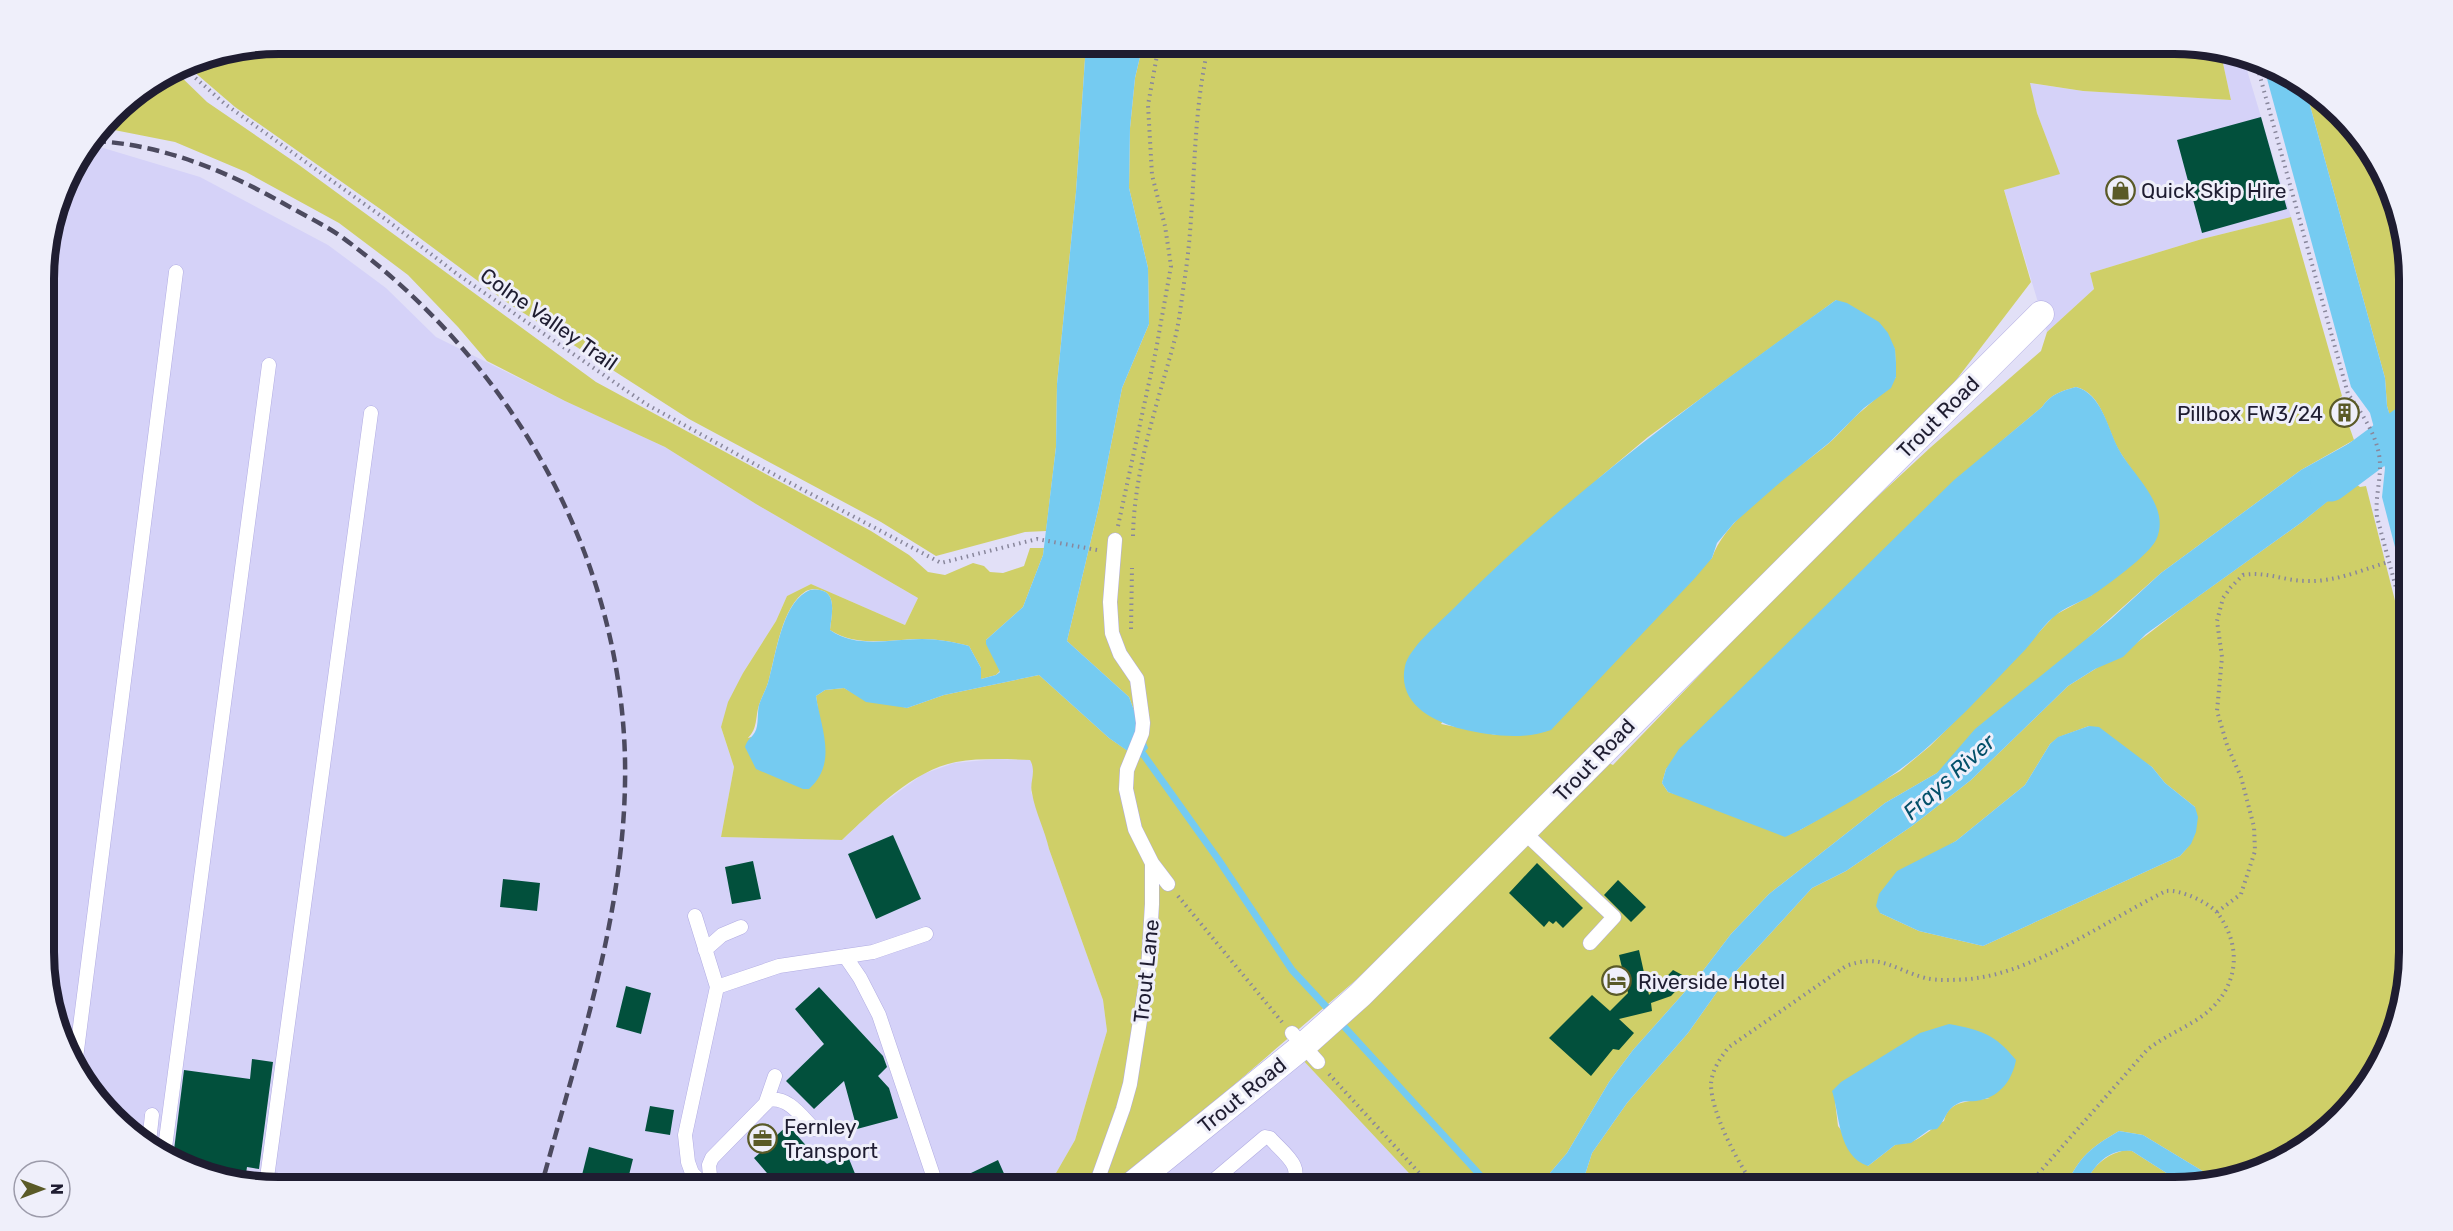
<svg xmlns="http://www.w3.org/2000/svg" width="2453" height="1231" viewBox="0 0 2453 1231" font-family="Rubik,sans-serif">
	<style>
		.built { fill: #d5d2f8 }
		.green { fill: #cfcf68; fill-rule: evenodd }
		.water { fill: #75cbf1 }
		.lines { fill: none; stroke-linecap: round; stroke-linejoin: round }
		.stream { stroke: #75cbf1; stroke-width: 7 }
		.river { stroke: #75cbf1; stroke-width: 39 }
		.building { fill: #02503c }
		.lane-casing { stroke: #b1ace2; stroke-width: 15 }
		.street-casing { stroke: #b1ace2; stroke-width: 27 }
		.path { stroke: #89879c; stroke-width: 4; stroke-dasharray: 1.5 4.5; stroke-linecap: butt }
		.lane { stroke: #fff; stroke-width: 14 }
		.street { stroke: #fff; stroke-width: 26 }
		.rail { stroke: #4c4a5f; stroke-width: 4.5; stroke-dasharray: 12 6; stroke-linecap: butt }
		.labels { text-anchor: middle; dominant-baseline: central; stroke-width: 6; stroke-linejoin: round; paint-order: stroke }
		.poi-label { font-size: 21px; fill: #1f1d31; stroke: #efeffa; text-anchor: start }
		.street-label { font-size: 21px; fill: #1f1d31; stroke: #efeffa }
		.water-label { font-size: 22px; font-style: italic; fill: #03506a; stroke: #efeffa }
		.rim { fill: none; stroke: #1f1d31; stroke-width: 8 }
	</style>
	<rect width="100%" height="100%" fill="#e2e0f7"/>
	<path class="built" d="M2221,54L2244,60L2291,217L2202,239L2090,273L2094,289L2047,332L2004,190L2059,173L2037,113L2029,83L2083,91L2231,100Z
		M89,147H100L200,177L328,245L386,288L436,337L565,401L665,447L756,504L918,598L905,625L811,584L787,596L776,621L743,673L721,727L734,767L721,837L842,840L875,809L923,774L954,763L996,759L1030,760L1034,767L1031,792L1045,830L1049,849L1103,1000L1107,1031L1075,1140L1048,1187H279L175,1163L92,1095L62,1043L46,983L44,263L68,174Z
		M2380,169L2392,189L2408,248V333L2404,329L2401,240L2395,205Z
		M1300,1057L1422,1187H1135Z"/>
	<path class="green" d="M279,44H1086L1076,192L1057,384L1056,447L1046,531L1025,532L936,556L881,522L689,419L505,301L386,213L235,107L185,64Z
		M1143,44H2174L2221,54L2231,100L2083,91L2030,83L2037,113L2060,174L2004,190L2031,282L1937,405L1547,799L1356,980L1115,1187H1048L1075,1140L1107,1031L1103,1000L1049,849C1045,830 1035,812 1032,793C1029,782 1037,772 1030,760C1005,759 980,758 956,762C913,770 872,812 842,840L721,837L734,767L721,727L728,702L743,673L776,621L787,596L811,584L905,625L918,598L756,504L665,447L565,401L487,361L458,327L408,275L339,223L246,172L175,142L104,128L123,102L174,70L207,102L299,165L596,382L871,531L909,555L928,572L945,575L973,563L984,566L990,572L1003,573L1024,566L1030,548H1044L1043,555L1023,607L986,640L1000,671L996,675L981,679V668L969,646C954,642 938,639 922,639C891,639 857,648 830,630C831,617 838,593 820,590C816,589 810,589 806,591C782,606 776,653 769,679C767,688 762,696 759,705C755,718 758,728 748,738L819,716L816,696L825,690L844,688L855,694L907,708L944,695L1039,675L1109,738L1131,753L1125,791L1154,862L1127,791L1142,733L1129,697L1067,641L1099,506L1122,388L1149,324L1148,268L1129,188L1130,128L1135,78ZM1836,300L1895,349L1896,377C1884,392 1878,397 1864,409C1851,419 1841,433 1828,444C1793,473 1726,516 1712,558L1496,735L1441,724L1599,478L1648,437Z
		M2306,91L2361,136L2380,169L2395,205L2401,240L2404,329L2408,333V420L2394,430L2387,406L2385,378Z
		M2291,217L2342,396L2332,404L2340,426L2348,423L2354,440L2301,470L2161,573L1937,773L1885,803L1769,894L1731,934L1699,976L1633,1050L1609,1082L1567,1153L1538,1187H1422L1300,1057L1600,759L1613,765L1819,551L1931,447L2041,351L2047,332L2094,289L2090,273L2202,239ZM2076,387C2103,393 2107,431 2120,452C2128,465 2138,478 2147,491L2092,595L2055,615L1976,700L1930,746L1900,771L1800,830L1668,792L1662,783L1666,769L1992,449L2042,407C2051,394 2061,391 2076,387Z
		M2352,481L2360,487L2366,486L2409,656V953L2385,1056L2351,1107L2305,1148L2250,1175L2219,1181L2143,1135L2119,1131C2089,1149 2081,1155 2065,1187H1576L1584,1178L1592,1153L1627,1103L1688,1033L1717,992L1812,888L1846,871L1912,826L1971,780L2068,686L2135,644L2182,608L2302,522ZM2089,726L2152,767L2165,783L2195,807C2196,832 2197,838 2180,856L1983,946L1919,931L1880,913L1936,853L1956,841L2025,785L2050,744L2059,737ZM1990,1098C1971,1102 1949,1099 1944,1121C1931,1128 1915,1146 1900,1143L1895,1145L1868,1166L1838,1126L1835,1101Z
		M2126,1150L2132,1151L2168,1174L2193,1186L2163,1187L2153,1183L2129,1187H2083C2093,1167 2103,1155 2126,1150Z"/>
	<path class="water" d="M1086,44H1143L1135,78L1130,128L1129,188L1148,268L1149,324L1122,388L1099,506L1067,641L1129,697L1148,748L1139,759L1109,738L1039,675L944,695L907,708L866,702L844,688L825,690L816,696C821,729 838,763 809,789H803L756,769L745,747C748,738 751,739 755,732C759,725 757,713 759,705C762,696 767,688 769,679C776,654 782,606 806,592C810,589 815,589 820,590C838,593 831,617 830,630C857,649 891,639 922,639C938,639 954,642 969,646L981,668V679L996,675L1000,672L986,644V640L1023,607L1043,555L1056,447L1057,384L1076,192Z
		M2263,64L2278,68L2306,91L2385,378L2387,406L2408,474L2409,601L2382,497L2385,468L2380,450L2370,413L2351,387Z
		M1836,300L1847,303L1879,322L1888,333L1895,349L1896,363V377L1891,388L1864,408L1830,442L1776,486L1734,523L1717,543L1712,558L1695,578L1551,730C1524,740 1491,736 1462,729C1432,721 1397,703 1405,666C1409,648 1438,624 1451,611C1568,493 1702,396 1836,300Z
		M2076,387C2101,393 2108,428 2118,448C2132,475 2172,506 2156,540C2149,555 2105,587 2091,596C2079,603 2065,607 2055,616C2043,625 2035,639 2025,650C1994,682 1963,716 1929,746C1890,781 1845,805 1800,830L1785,837L1668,792L1662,783L1666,769L1679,749L1954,480L2042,407C2051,394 2061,391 2076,387Z
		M2368,433L2375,460L2368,469L2302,522L2146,634L2123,657L2095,669L2068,686L1971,780L1912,826L1846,871L1812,888L1717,992L1688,1033L1627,1103L1592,1153L1584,1178L1576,1187H1538L1567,1153L1609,1082L1633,1050L1699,976L1731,934L1769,894L1885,803L1937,773L1975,729L2111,619L2161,573L2301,470Z
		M2089,726L2099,727L2152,767L2165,783L2195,807L2198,817L2196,832L2191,844L2180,856L1983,946L1919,931L1880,913L1876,906L1879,894L1897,871L1956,841L2025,785L2050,744L2058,737Z
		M1949,1024C1981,1030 1995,1034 2016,1060C2012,1081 1999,1098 1976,1101C1969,1102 1963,1100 1957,1104C1946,1109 1945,1121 1937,1129L1929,1130L1911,1143L1895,1145L1868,1166C1838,1156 1840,1116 1832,1091L1841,1082L1920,1033Z
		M2119,1131L2143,1135L2219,1181L2193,1186L2168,1174L2132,1151C2107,1148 2093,1167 2083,1187H2065C2081,1155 2089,1149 2119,1131Z"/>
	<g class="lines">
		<path class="stream" d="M1143,754L1218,859L1292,970L1332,1013
			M1339,1021L1490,1186"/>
		<path class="river" d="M2330,482L2408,424"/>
	</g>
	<path class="building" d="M2261,117L2287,209L2202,233L2177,140Z
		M893,835L921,899L876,919L848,854Z
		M753,861L761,899L732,904L725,867Z
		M1537,863L1583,908L1563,928L1556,921L1553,924L1549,921L1544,927L1509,893Z
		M503,879L540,883L537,911L500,907Z
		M1618,880L1646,907L1631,922L1604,895Z
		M1639,950L1649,995L1673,970L1688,978L1671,996L1651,1003L1652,1011L1619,1019L1634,1033L1619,1050L1613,1049L1591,1076L1549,1038L1592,995L1610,1011L1628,993L1619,955Z
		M626,986L651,993L641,1034L616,1027Z
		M819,987L883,1056L887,1067L878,1076L889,1088L898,1118L857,1129L844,1081L814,1109L786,1081L824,1044L795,1009Z
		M252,1059L273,1062L259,1169L247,1167L245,1180L177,1164V1158H173L184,1070L250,1079Z
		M650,1106L674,1110L670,1135L645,1131Z
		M768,1124L777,1135L788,1125L817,1158L819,1156L827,1164L847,1154L858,1181L848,1187H779L754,1158L761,1152L750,1140Z
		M589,1147L633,1159L628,1179L609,1174L605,1187H579Z
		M998,1160L1010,1187H946V1185Z"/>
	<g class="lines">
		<defs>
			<path id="lane" d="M1524,832L1614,917L1590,943
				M1152,863L1168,884
				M695,916L717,987
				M705,950L722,935L741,927
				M845,956L860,978L879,1015L937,1187
				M1292,1033L1318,1062
				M75,1066L176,272
				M766,1102L775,1076
				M149,1142L152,1115
				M164,1155L269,365
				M266,1185L371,413
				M706,1187L692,1173L688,1162L685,1135L717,987L779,966L873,952L926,934
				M711,1187L709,1165L712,1158L769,1100C788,1096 802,1117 814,1129
				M1095,1187L1123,1109L1130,1084L1148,970L1152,904V863L1135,829L1126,789L1127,770L1142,733L1143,723L1137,679L1120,654L1112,633L1110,602L1115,540
				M1206,1187L1265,1137L1270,1138C1284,1154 1306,1167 1290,1187"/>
			<path id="street" d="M1129,1187L1303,1046L1360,995L2041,314"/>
		</defs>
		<use href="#lane" class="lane-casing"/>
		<use href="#street" class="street-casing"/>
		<path class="path" d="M2256,62L2348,394C2363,415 2380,439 2380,466C2380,484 2375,499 2377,517L2409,636
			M182,66L225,104L388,221L457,274L646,404L762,468L926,555L941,563L1037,539L1097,550
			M1118,526L1156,350L1171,266L1165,226L1152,175L1148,105L1159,44
			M1133,536C1134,472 1156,408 1173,346C1179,325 1181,304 1184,283C1197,203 1190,122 1209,44
			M1131,629L1132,568
			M1178,896L1282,1022
			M2217,912L2241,894L2255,851L2254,827L2241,777L2227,745L2217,711L2222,657L2217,621L2223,598L2231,587L2243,575C2265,571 2285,581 2307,581C2335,582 2362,570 2388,562
			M1329,1074L1432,1187
			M1755,1187C1738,1163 1711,1113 1711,1084C1712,1070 1720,1058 1729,1047L1846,966C1880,953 1893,969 1925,978C1938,981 1956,980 1970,979C2036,972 2107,920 2166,891C2180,889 2211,903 2219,915C2245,952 2236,994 2198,1019C2181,1030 2163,1037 2147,1050L2031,1182L2023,1187"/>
		<use href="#lane" class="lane"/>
		<use href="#street" class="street"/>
		<path class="rail" d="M94,141C160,144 224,170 281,202C300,213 321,223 339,235C507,357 620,548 625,759C628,906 579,1047 541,1187"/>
	</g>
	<defs>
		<symbol id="shop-ring" viewBox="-11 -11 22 22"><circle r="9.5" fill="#efeffa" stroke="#5a5a27" stroke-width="1.5"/><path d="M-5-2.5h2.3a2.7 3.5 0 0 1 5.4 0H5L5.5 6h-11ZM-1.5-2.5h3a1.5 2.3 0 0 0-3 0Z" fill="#5a5a27"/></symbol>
		<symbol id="building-ring" viewBox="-11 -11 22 22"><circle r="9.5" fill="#efeffa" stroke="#5a5a27" stroke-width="1.5"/><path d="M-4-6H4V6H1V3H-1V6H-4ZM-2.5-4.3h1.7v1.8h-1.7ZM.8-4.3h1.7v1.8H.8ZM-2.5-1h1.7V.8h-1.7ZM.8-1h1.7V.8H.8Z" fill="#5a5a27"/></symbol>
		<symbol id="hotel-ring" viewBox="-11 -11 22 22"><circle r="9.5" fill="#efeffa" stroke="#5a5a27" stroke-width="1.5"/><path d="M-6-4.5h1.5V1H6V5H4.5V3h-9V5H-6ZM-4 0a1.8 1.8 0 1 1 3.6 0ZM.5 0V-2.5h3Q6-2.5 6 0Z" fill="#5a5a27"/></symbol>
		<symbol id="office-ring" viewBox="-11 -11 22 22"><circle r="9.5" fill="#efeffa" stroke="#5a5a27" stroke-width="1.5"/><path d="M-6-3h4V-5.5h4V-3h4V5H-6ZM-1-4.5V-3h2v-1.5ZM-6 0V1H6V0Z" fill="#5a5a27"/></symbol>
	</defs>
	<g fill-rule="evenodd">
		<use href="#shop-ring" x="2104" y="174" width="33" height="33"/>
		<use href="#building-ring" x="2328" y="396" width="33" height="33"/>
		<use href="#hotel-ring" x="1600" y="964" width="33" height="33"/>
		<use href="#office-ring" x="746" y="1122" width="33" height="33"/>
	</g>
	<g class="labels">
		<g class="poi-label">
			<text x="2141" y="190">Quick Skip Hire</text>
			<text x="2323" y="413" text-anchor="end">Pillbox FW3/24</text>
			<text x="1638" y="981">Riverside Hotel</text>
			<text x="784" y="1126">Fernley<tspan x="784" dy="24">Transport</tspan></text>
		</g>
		<g class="street-label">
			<text transform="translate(549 319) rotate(35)">Colne Valley Trail</text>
			<text transform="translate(1938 417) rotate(-45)">Trout Road</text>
			<text transform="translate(1594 760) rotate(-46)">Trout Road</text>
			<text transform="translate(1146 971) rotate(-84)">Trout Lane</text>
			<text transform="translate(1242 1095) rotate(-39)">Trout Road</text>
		</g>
		<g class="water-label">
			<text transform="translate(1949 777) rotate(-42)">Frays River</text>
		</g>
	</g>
	<path d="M0 0H2453V1231H0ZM279 54H2174A225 225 0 0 1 2399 279V952A225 225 0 0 1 2174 1177H279A225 225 0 0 1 54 952V279A225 225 0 0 1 279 54Z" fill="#efeffa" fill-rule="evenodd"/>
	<path class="rim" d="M279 54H2174A225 225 0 0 1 2399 279V952A225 225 0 0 1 2174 1177H279A225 225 0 0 1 54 952V279A225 225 0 0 1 279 54Z"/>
	<g transform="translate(42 1189) rotate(90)"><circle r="28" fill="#efeffa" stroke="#9c9baa" stroke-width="1.5"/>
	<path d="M0-4.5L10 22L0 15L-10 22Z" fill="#5a5a27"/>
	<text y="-9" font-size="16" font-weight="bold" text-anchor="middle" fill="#1f1d31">N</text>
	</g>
</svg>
